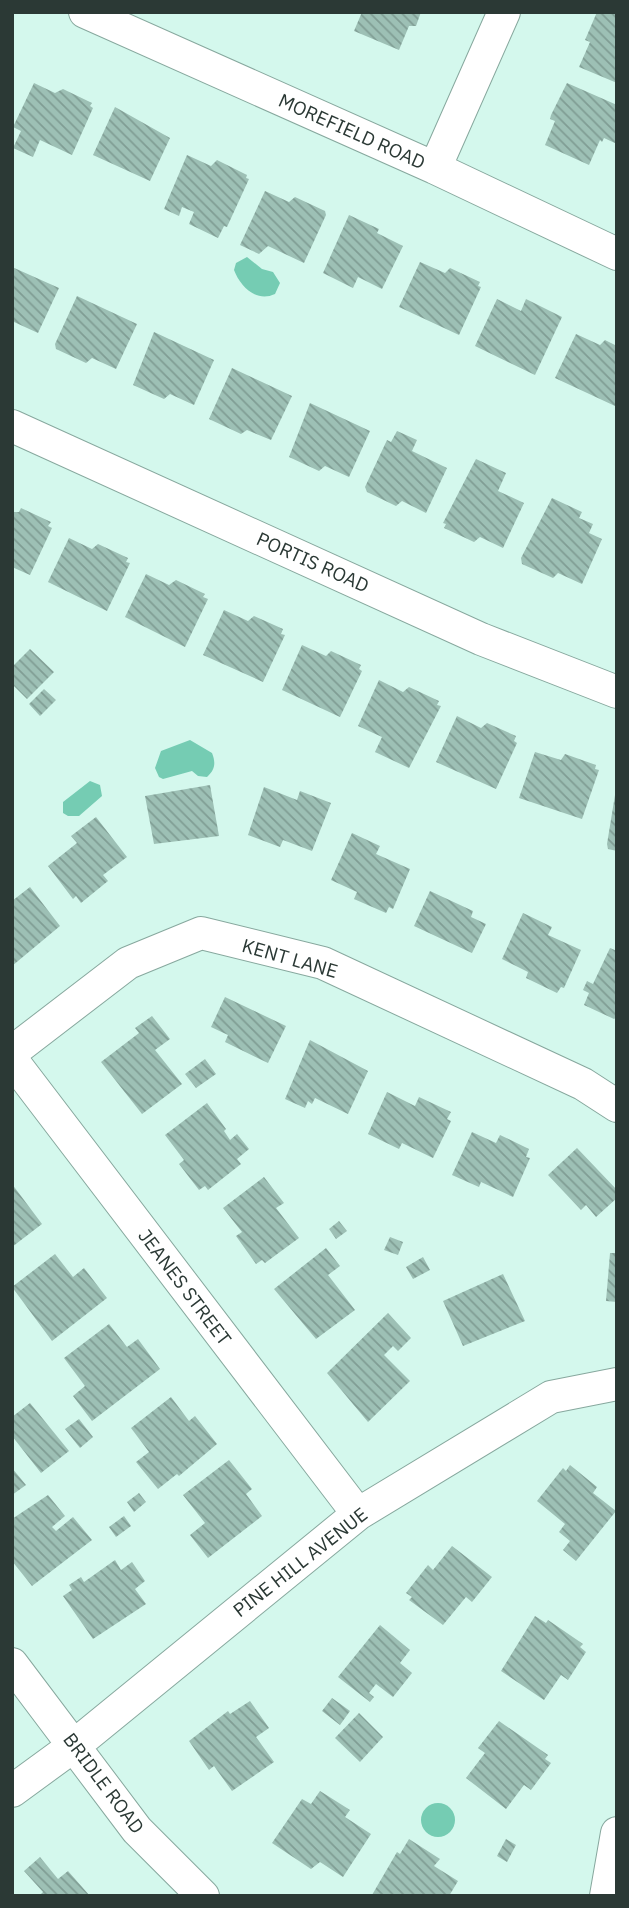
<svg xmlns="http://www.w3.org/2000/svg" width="629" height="1908" viewBox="0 0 629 1908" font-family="'IBM Plex Sans',sans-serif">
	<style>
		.water { fill: #75ccb3 }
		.building { fill: url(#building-back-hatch) }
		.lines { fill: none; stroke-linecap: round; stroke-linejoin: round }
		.minor-casing { stroke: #87a89e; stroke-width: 34 }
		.minor { stroke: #fff; stroke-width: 32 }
		.labels { text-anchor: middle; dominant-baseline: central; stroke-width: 6; stroke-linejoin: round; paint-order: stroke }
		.street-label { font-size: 19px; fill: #2b3935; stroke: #fff }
	</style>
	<defs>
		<pattern id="building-back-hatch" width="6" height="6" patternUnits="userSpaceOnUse" patternTransform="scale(1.75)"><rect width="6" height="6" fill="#9dc0b5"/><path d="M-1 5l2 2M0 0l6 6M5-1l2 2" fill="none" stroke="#809d94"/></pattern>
	</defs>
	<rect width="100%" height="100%" fill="#d4f8ed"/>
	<path class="water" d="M247,257L262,269L273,272L280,283L275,294C256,303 240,286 234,270L236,263Z
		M190,740L212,753C216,763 215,770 207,777L198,776L192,771L163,779L159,777L155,768L161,751Z
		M90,781L100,785L102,796L79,816H68L63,813V802Z
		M421 1820a17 17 0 1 1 34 0a17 17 0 1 1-34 0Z"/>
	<path class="building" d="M362,12H421L416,26H409L399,50L354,31Z
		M597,12H617V83L579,67L590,42L585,40Z
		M34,83L55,93L63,89L92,103L90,106L93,108L72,155L40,140L33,157L13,148L21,131L13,127Z
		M567,83L617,105V144L604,138L602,142L600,140L589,165L545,145L555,121L550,119L551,115Z
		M115,107L170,138L150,181L93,155Z
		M187,155L211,166L217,160L247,175L246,178L249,179L227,227L224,226L218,238L189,224L194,212L182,207L179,216L164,209Z
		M265,191L289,202L295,197L325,211L326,215L304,263L268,246L259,254L240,245Z
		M349,215L379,229L377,233L403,246L382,289L358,277L353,288L323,273Z
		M420,262L445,273L450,268L480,282L478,286L481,287L459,335L399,307Z
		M12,267L59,288L38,333L14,322L12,327Z
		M77,296L137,324L116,369L92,358L86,363L56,349L55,344Z
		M497,299L521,311L526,299L562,317L535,375L475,346Z
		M154,332L214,360L194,405L170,394L164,399L133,385Z
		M576,334L600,345L605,340L617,346L615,406L555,378Z
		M232,368L292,396L271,440L247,430L241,434L209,419Z
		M310,403L370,431L349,477L325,466L319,471L289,457Z
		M397,431L417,440L412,451L447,468L426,513L402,501L396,506L367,492L365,487L387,440L391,442Z
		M476,459L506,473L498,491L524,503L503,548L480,537L474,542L444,528L446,524L443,523Z
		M552,498L582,512L579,518L593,524L589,533L602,539L582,584L558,573L553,578L522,564L521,558Z
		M21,508L51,522L48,526L52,528L30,575L12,567V512H19Z
		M69,538L92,549L98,544L128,558L126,562L130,563L107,611L48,582Z
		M146,574L169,585L176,580L205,594L203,597L208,599L185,647L125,617Z
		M224,610L248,621L254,616L283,629L281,634L285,635L263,682L203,655Z
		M302,645L326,656L331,651L361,665L359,669L362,671L340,717L282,690Z
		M30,649L54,672L27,699L12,684V667Z
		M379,680L403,692L409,687L439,701L437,705L441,706L409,768L375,752L382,737L358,726Z
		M44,689L56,700L40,716L29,704Z
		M457,716L481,728L487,723L516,736L514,741L517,743L496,789L436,762Z
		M535,752L561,760L565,754L596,765L595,769L599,770L582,819L519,798Z
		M210,785L219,836L154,844L145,796Z
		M264,787L297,800L300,791L331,803L312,851L283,840L280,847L248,835Z
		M615,795H617V851L608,849L607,844Z
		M96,817L127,857L103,875L108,881L81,903L76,896L73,899L48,866L77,843L71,836Z
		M352,833L380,846L376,854L410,869L393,909L389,907L386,913L354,899L357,892L331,880Z
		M30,887L60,926L12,966V901Z
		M430,891L473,911L471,917L486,924L472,953L414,926Z
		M523,913L552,927L548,935L581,950L564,988L561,987L557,993L526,978L528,972L502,959Z
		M610,948L617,951V1017L614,1019L584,1005L589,993L583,990L587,981L593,984Z
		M225,997L286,1026L268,1063L225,1042L228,1035L211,1027Z
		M152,1016L170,1039L155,1050L182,1084L142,1114L101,1062L139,1033L135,1028Z
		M310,1040L368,1071L348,1114L315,1098L312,1104L308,1101L305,1108L285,1099Z
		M205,1059L216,1074L196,1088L185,1074Z
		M387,1092L415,1106L419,1097L451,1112L447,1119L451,1121L433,1158L402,1143L399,1149L368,1134Z
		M207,1103L226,1129L224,1131L230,1140L237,1134L249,1149L237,1159L241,1164L208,1190L205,1186L199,1190L179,1164L184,1160L165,1135Z
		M472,1132L496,1143L500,1135L529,1149L526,1157L530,1158L513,1197L481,1182L479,1187L452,1175Z
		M577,1148L617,1190V1198L596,1217L586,1205L581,1210L548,1175Z
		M264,1177L284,1203L276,1208L299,1238L265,1263L262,1260L256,1264L236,1236L242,1232L223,1208Z
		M12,1184L42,1224L12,1247Z
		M339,1221L347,1231L336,1239L329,1229Z
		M390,1237L403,1242L398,1255L384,1250Z
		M326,1248L340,1266L328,1275L355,1310L316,1339L274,1289Z
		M610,1253H617V1302L606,1301Z
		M55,1254L73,1277L84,1268L107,1298L52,1341L12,1287Z
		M423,1257L430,1270L413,1279L406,1267Z
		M503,1274L525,1321L463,1346L443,1301Z
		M388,1313L411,1338L398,1351L393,1346L384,1355L410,1381L368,1422L327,1373Z
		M109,1324L127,1347L138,1339L160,1369L92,1421L73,1396L85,1386L64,1358Z
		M171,1397L189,1421L195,1416L217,1444L179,1476L177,1474L158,1489L136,1462L149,1452L131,1428Z
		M30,1403L69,1451L41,1473L12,1436V1417Z
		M79,1419L93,1437L80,1448L65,1429Z
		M229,1460L252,1489L246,1494L262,1516L208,1558L190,1535L205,1523L183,1495Z
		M570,1465L597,1487L593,1493L616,1511L576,1561L563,1550L570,1541L559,1532L565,1524L537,1501L563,1468L566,1471Z
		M12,1468L26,1485L12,1495Z
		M139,1493L146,1502L134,1512L127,1502Z
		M48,1495L65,1516L52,1527L56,1531L73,1517L92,1540L32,1586L12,1561V1519Z
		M124,1516L131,1526L116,1537L109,1527Z
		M452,1546L492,1577L472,1602L466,1597L443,1625L409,1600L412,1597L406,1593L428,1565L433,1570Z
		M115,1560L121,1570L132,1562L145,1581L135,1589L146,1604L93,1639L63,1596L72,1590L69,1585L81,1577L84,1582Z
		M535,1616L546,1623L548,1620L583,1644L580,1647L586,1652L568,1680L561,1675L544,1700L501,1671Z
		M380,1625L410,1650L400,1663L412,1673L393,1697L376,1684L369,1693L374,1697L370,1702L338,1677Z
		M332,1698L350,1711L340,1725L322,1711Z
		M250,1701L269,1728L256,1737L274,1762L232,1791L214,1766L209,1770L189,1741L228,1711L230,1714Z
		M359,1713L383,1737L360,1762L335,1738Z
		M499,1721L548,1755L545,1759L551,1763L531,1790L524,1785L506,1809L466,1778L485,1753L478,1748Z
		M320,1791L350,1810L345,1817L371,1834L343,1877L320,1862L311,1869L272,1843L302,1799L311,1804Z
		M409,1839L440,1859L434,1866L458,1881L449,1896L372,1895L397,1852L400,1854Z
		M506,1839L516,1845L507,1862L497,1856Z
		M40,1857L58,1879L68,1871L90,1896H39L43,1892L24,1871Z"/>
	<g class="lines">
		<defs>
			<path id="minor" d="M85,12L435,168L617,254
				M435,168L504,12
				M12,426L481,639L617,692
				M12,1052L128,963L201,933L323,963L583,1084L617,1106
				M12,1060L358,1514
				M12,1664L137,1830L203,1896
				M12,1791L75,1745L358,1514L551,1397L617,1384
				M606,1896L617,1833"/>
		</defs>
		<use href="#minor" class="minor-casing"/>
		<use href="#minor" class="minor"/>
	</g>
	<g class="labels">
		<g class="street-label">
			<text transform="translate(352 131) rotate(24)">MOREFIELD ROAD</text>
			<text transform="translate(313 562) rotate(24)">PORTIS ROAD</text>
			<text transform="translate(290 958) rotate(16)">KENT LANE</text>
			<text transform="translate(185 1287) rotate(53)">JEANES STREET</text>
			<text transform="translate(300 1562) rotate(-38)">PINE HILL AVENUE</text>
			<text transform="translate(104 1783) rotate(53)">BRIDLE ROAD</text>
		</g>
	</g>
	<rect width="629" height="1908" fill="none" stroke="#2b3935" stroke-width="28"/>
</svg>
